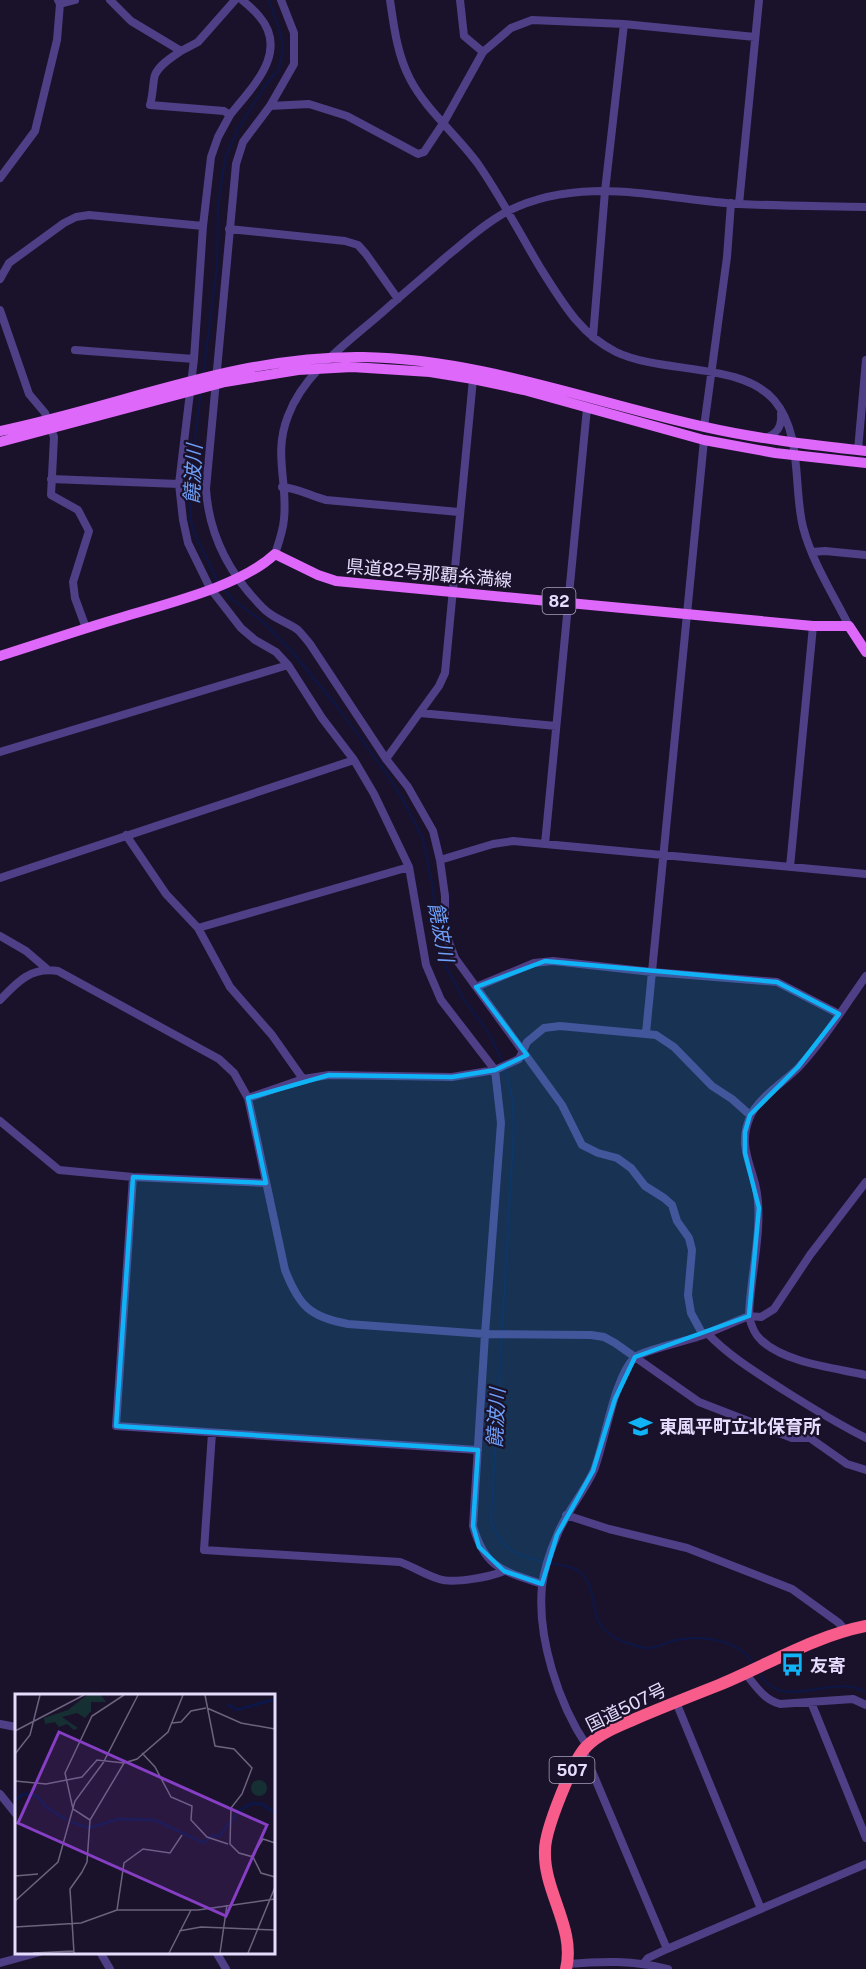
<svg xmlns="http://www.w3.org/2000/svg" width="866" height="1969" viewBox="0 0 866 1969" font-family="'Public Sans','Noto Sans JP',sans-serif">
	<style>
		.lines { fill: none; stroke-linecap: round; stroke-linejoin: round }
		.stream { stroke: #0d1747; stroke-width: 2 }
		.minor { stroke: #4f3f86; stroke-width: 8 }
		.major { stroke: #de68f9; stroke-width: 10 }
		.highway { stroke: #f85c8a; stroke-width: 12 }
		.marked { fill: #10b3f5; fill-opacity: 0.2; stroke: #10b3f5; stroke-width: 4.5; stroke-linejoin: round }
		.labels { text-anchor: middle; dominant-baseline: central; stroke-width: 4.5; stroke-linejoin: round; paint-order: stroke }
		.shield { fill: #1a122a; stroke: #a99fbe; stroke-width: 1.5 }
		.shield-label { font-size: 16px; font-weight: bold; fill: #e6dcfe }
		.street-label { font-size: 18px; fill: #e6dcfe; stroke: #1a122a }
		.poi-label { font-size: 18px; font-weight: bold; fill: #e6dcfe; stroke: #1a122a; text-anchor: start }
		.water-label { font-size: 20px; font-style: italic; fill: #6e9ff9; stroke: #1a122a }
		.inset-river { fill: none; stroke: #0d1747; stroke-width: 3 }
		.inset-road { fill: none; stroke: #6c637f; stroke-width: 1.5 }
		.view { fill: #863ec5; fill-opacity: 0.15; stroke: #863ec5; stroke-width: 3 }
		.inset-edge { fill: none; stroke: #e6dcfe; stroke-width: 3 }
	</style>
	<rect width="100%" height="100%" fill="#1a122a"/>
	<g class="lines">
		<path class="stream" d="M203,375L217,268L218,208L225,158L238,129L265,86L279,69L283,48L280,32L269,0
			M201,393L189,484L191,521L194,533L219,584
			M223,588L233,600L262,621L289,648L339,709L387,774L403,800L423,839L432,883L437,933L447,969L463,998L490,1035L503,1064
			M506,1069L512,1099L514,1126L491,1521C501,1550 515,1555 544,1562
			M550,1563C559,1565 573,1566 580,1572C604,1593 579,1628 628,1643C634,1645 643,1649 650,1648C659,1647 668,1642 676,1640C703,1635 740,1639 754,1665
			M759,1673C782,1714 833,1672 866,1692"/>
		<path class="minor" d="M110,0L131,21L181,51L198,42L235,0
			M390,0C394,27 397,54 410,79C426,110 457,135 478,164C501,197 520,234 541,269C562,302 580,334 616,352C662,374 741,362 774,400C803,434 793,487 803,527C812,562 833,594 849,626
			M460,0L464,36L483,52
			M60,4L75,0
			M181,51C172,57 159,65 155,75C153,80 153,96 150,105L224,111L230,115L218,137L211,157L203,226
			M270,106L294,64V33L281,0
			M230,115C252,87 290,52 259,16C254,10 248,5 242,0
			M0,178L35,131L57,40L60,4L58,0
			M739,204L759,0
			M229,229L345,241L358,245L366,254L398,299
			M0,279L9,263L64,223L76,217L89,215L203,226L194,359L179,484L183,520L188,543L210,588L241,628L255,640L276,652L288,665L322,718L354,760L374,794L409,867L426,965L441,1000L495,1070L501,1123L485,1334L473,1526C485,1569 504,1571 542,1584
			M0,310L29,394L45,413L54,437L51,495L78,510L89,531L73,582L75,598L86,628
			M593,337L605,191L624,24
			M75,350L194,359
			M704,427L727,257L731,203
			M765,438C777,434 782,427 781,414
			M858,450L866,360
			M51,479L179,484
			M282,487C298,488 310,496 326,500L459,512
			M812,552L825,551L866,555
			M275,554C279,542 283,531 284,519C288,482 273,454 288,416C304,372 350,341 385,310C405,292 426,275 446,257C466,241 485,223 508,211C582,174 661,199 739,204C781,206 824,206 866,207
			M420,713L556,726
			M0,752L288,665
			M386,759L439,686L445,673L473,379
			M126,835L166,894L198,928L230,987L272,1035L303,1079
			M545,844L587,408
			M440,860L493,844L513,841L866,874
			M790,867L813,626
			M0,878L354,760
			M198,928L409,867
			M0,936L26,951L47,969
			M476,987L534,963L553,961L652,972L777,982L839,1014
			M0,1000C18,981 31,967 58,971L219,1059L234,1073L248,1098L285,1270C299,1306 310,1317 348,1324L485,1334L591,1335L604,1337L615,1343L699,1402L792,1438H810L847,1464L866,1470
			M646,1033L704,440
			M248,1098L303,1079L329,1075L452,1077L495,1070L519,1059L527,1042L544,1028L560,1026L656,1035L674,1047L712,1086L732,1099L750,1115
			M0,1121L59,1170L133,1177L266,1183
			M133,1177L116,1426L478,1450
			M866,1182L810,1255L774,1309L761,1317L749,1316C751,1325 754,1334 761,1340C785,1363 835,1368 866,1375
			M707,1333C730,1357 757,1373 785,1391C812,1408 838,1424 866,1438
			M703,1335L691,1313L688,1295L692,1250L689,1238L677,1221L672,1205L664,1198L645,1186L631,1168L617,1158L598,1153L582,1145L562,1105L455,958L445,932V896L440,860L433,831L408,787L386,759L310,644C306,639 302,634 298,630C287,622 272,618 263,608C229,574 209,536 206,489L236,164L243,142L270,106L309,104L347,116L418,154L424,152L444,122L483,52L511,28L532,20L624,24L755,37
			M212,1433L204,1550L400,1562C414,1567 425,1575 439,1579C453,1584 490,1577 504,1571
			M566,1515L609,1529L687,1548L792,1589L839,1623L846,1631
			M745,1673C756,1686 763,1699 780,1704L853,1699L866,1705
			M676,1702L761,1909
			M811,1702L866,1838
			M0,1724L16,1727
			M587,1746C558,1703 537,1637 542,1586C544,1568 551,1549 558,1533C567,1511 585,1491 594,1470C605,1442 614,1378 634,1358C641,1351 690,1340 703,1335C718,1329 734,1322 749,1316C750,1276 764,1226 756,1188C750,1161 738,1145 750,1117C757,1099 784,1082 798,1068C824,1040 844,1007 866,976
			M583,1750L667,1949
			M0,1794L16,1814
			M100,1952L110,1969
			M216,1952L226,1969
			M0,1963L40,1952
			M644,1963L648,1958L667,1949L866,1864
			M567,1964C602,1961 633,1960 668,1969"/>
		<path class="major" d="M0,431C122,406 237,355 363,357C481,359 591,402 705,427C758,439 812,445 866,451
			M0,442L225,382L298,370L352,367L430,372L473,379L524,390L704,440L775,453L866,463
			M0,656C41,643 82,629 123,617C169,603 241,586 275,554L318,575L336,581L813,626H849L866,652"/>
		<path class="highway" d="M566,1969C576,1928 543,1891 545,1850C545,1830 573,1759 587,1746C600,1733 619,1726 635,1719C663,1707 691,1696 719,1685C767,1665 815,1636 866,1626"/>
	</g>
	<path class="marked" d="M545,961L777,982L839,1014L798,1067L750,1115L745,1132V1153L759,1208L749,1316L635,1357L615,1399L593,1471L557,1535L542,1584L504,1571L479,1547L473,1526L478,1450L116,1426L133,1177L266,1183L248,1098L329,1075L452,1077L495,1070L527,1055L476,987Z"/>
	<defs>
		<symbol id="school-bare" viewBox="-9 -9 18 18"><path d="M0-5L7-2L0 1L-7-2ZM-4 1L0 2.5L4 1V4Q0 6-4 4Z" fill="#10b3f5" stroke="#1a122a" stroke-width="2.5" paint-order="stroke"/></symbol>
		<symbol id="bus-bare" viewBox="-9 -9 18 18"><path d="M-5-6H5V4H4V6H2V4H-2V6H-4V4H-5ZM-3.5-4V0h7V-4ZM-3.5 1.2v1.5H-2V1.2ZM2 1.2v1.5H3.5V1.2Z" fill="#10b3f5" stroke="#1a122a" stroke-width="2.5" paint-order="stroke"/></symbol>
	</defs>
	<g fill-rule="evenodd">
		<use href="#school-bare" x="624" y="1410" width="33" height="33"/>
		<use href="#bus-bare" x="776" y="1648" width="33" height="33"/>
	</g>
	<g class="labels">
		<g class="shield">
			<rect x="542.5" y="588" width="33" height="26" rx="4.5"/>
			<rect x="549.5" y="1757" width="45" height="26" rx="4.5"/>
		</g>
		<g class="shield-label">
			<text x="559" y="601">82</text>
			<text x="572" y="1770">507</text>
		</g>
		<g class="street-label">
			<text transform="translate(429 573) rotate(5)">県道82号那覇糸満線</text>
			<text transform="translate(626 1707) rotate(-26)">国道507号</text>
		</g>
		<g class="poi-label">
			<text x="659" y="1426">東風平町立北保育所</text>
			<text x="810" y="1665">友寄</text>
		</g>
		<g class="water-label">
			<text transform="translate(193 474) rotate(-87)">饒波川</text>
			<text transform="translate(441 932) rotate(79)">饒波川</text>
			<text transform="translate(496 1418) rotate(-87)">饒波川</text>
		</g>
	</g>
	<g transform="translate(15 1694)">
		<rect width="260" height="260" fill="#1a122a"/>
		<path d="M72,1H86L91,8H76V17L70,24L62,19L47,23L63,34L59,36L52,30L44,33L40,28L30,30L29,24L53,16Z" fill="#152f33"/>
		<path d="M236 94a8 8 0 1 1 16 0a8 8 0 1 1-16 0Z" fill="#152f33"/>
		<path class="inset-river" d="M212,10L222,16L260,5M0,107L8,100L22,102L31,113L52,126M218,127L222,118L237,109L247,110L260,119M56,128L75,134L103,125L140,126L189,149L196,142H205L214,128"/>
		<path class="inset-road" d="M190,1L200,52L219,55L237,74L227,100L216,114L215,150L224,159L238,163L246,179L260,183M192,14L226,29L260,35M157,29L166,28L176,17L191,14M0,37L69,1M127,59L140,73L156,103L177,112L176,126L192,143L213,150M0,60L15,41L25,1M0,87L31,90L67,83L82,66L109,69M75,126L58,115L50,79L77,22L109,1M237,162L248,145L260,149M67,178L72,168L75,126L109,69L122,65L153,38L168,1M0,182L23,180M0,207L43,168L60,107L88,69L123,1M102,216L109,169L128,155L155,159L167,141M0,233L66,229L102,216H183L260,205M164,237L186,233L260,236M18,259L59,257M59,259L55,195L67,178M154,259L176,216M205,259L212,211M233,259L260,193"/>
		<path class="view" d="M44,38L252,131L211,222L3,129Z"/>
		<rect width="260" height="260" class="inset-edge"/>
	</g>
</svg>
